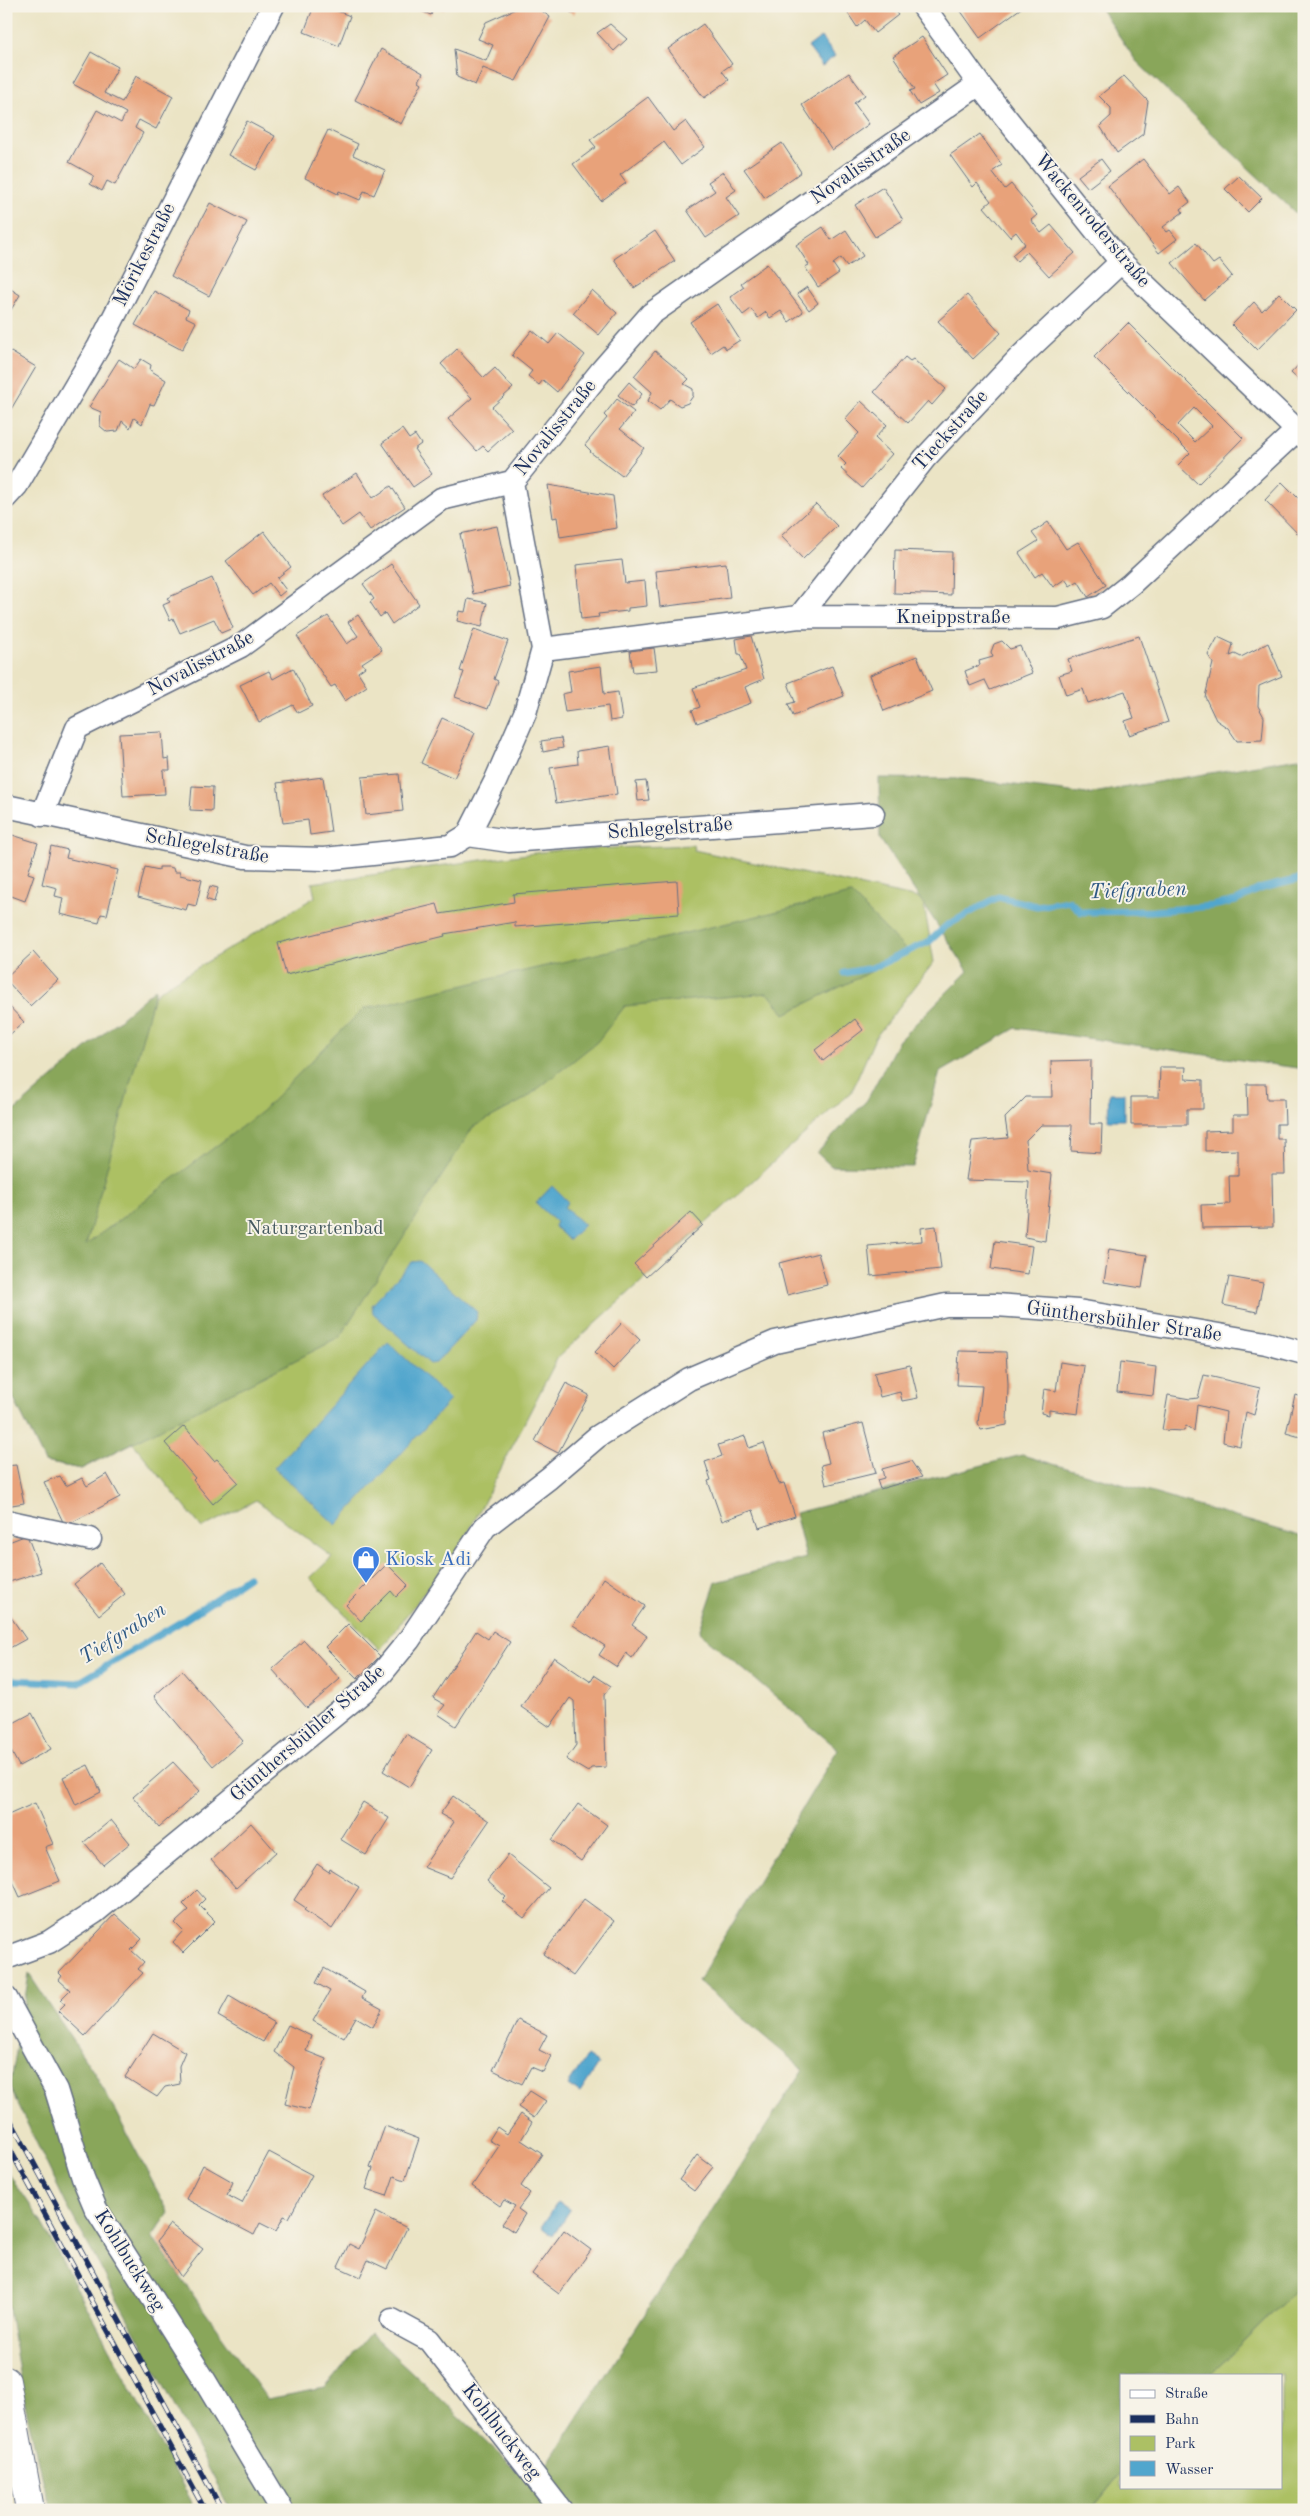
<svg xmlns="http://www.w3.org/2000/svg" width="1310" height="2516" viewBox="0 0 1310 2516" font-family="'Old Standard TT',serif">
	<style>
		.green { fill: #acc064; stroke: #647861 }
		.forest { fill: #89a65a; stroke: #526a5c }
		.water { fill: #51a6cd; stroke: #366a96 }
		.lines { fill: none; stroke-linecap: round; stroke-linejoin: round }
		.stream { stroke: #51a6cd; stroke-width: 7 }
		.building { fill: #e8a27a; fill-rule: evenodd }
		.street-casing { stroke: #646e82; stroke-width: 25 }
		.primary-casing { stroke: #646e82; stroke-width: 30 }
		.street { stroke: #fff; stroke-width: 22 }
		.primary { stroke: #fff; stroke-width: 28 }
		.rail-casing { stroke: #1b2f5e; stroke-width: 5.5 }
		.rail { stroke: #f7f3e8; stroke-width: 4; stroke-dasharray: 11; stroke-linecap: butt }
		.labels { text-anchor: middle; dominant-baseline: central; stroke-width: 4; stroke-linejoin: round; paint-order: stroke }
		.street-label { font-size: 20px; fill: #1b2f5e; stroke: #f7f3e8 }
		.park-label { font-size: 20px; fill: #465a60; stroke: #f7f3e8 }
		.shop-label { font-size: 20px; fill: #366cbe; stroke: #f7f3e8; text-anchor: start }
		.water-label { font-size: 21px; font-style: italic; fill: #2e5985; stroke: #f7f3e8 }
	</style>
	<rect width="100%" height="100%" fill="#f7f3e8"/>
	<filter id="ink" filterUnits="userSpaceOnUse"><feTurbulence type="fractalNoise" baseFrequency=".02" numOctaves="2"/><feDisplacementMap in="SourceGraphic" scale="10" xChannelSelector="R" yChannelSelector="G"/><feConvolveMatrix kernelMatrix="1 2 1 2 8 2 1 2 1" color-interpolation-filters="sRGB"/></filter>
	<filter id="wash" filterUnits="userSpaceOnUse"><feTurbulence type="fractalNoise" baseFrequency=".0096" numOctaves="4" result="noise"/><feDisplacementMap in="SourceGraphic" scale="20" xChannelSelector="R" yChannelSelector="G"/><feGaussianBlur stdDeviation="1.12" result="paint"/><feColorMatrix in="noise" values="0 0 0 0 0 0 0 0 0 0 0 0 0 0 0 0 0 1.4 0 .05"/><feComposite in="paint" operator="in"/></filter>
	<g filter="url(#wash)">
		<rect width="100%" height="100%" fill="#ebe4c5"/>
		<path class="green" d="M693,845L694,850L923,899L934,962L875,1038L852,1091L558,1357L466,1537L380,1650L310,1578L332,1557L256,1500L202,1528L133,1443L81,1469L45,1462L6,1383V1158L160,990L315,897L312,883L557,850Z
			M1304,2282V2510H1091L1121,2473V2487H1281V2375H1210Z"/>
		<path class="forest" d="M1099,6H1304V221L1136,61Z
			M1304,757V1069L1016,1028L940,1072L913,1167L831,1166L817,1153L867,1100L899,1040L968,971L880,839L879,778L967,779L1087,794Z
			M851,894L909,953L785,1014L768,993L625,1006L597,1042L525,1099L473,1127L339,1338L81,1469L45,1462L6,1383V1118L156,988L86,1245L261,1112L363,1009Z
			M1022,1455L1304,1537V2282L1210,2375H1121V2473L1091,2510H231L66,2204L10,2088L29,1974L97,2077L169,2213L152,2237L267,2399L325,2388L370,2333L534,2486L803,2069L698,1981L838,1749L699,1632L716,1582L806,1558L795,1513Z
			M7,2171L39,2218L196,2510H52L43,2484L22,2391L6,2291Z"/>
		<path class="water" d="M821,37L835,56L822,66L808,47Z
			M1109,1093H1124V1120H1108Z
			M552,1186L568,1202L564,1207L584,1225L569,1240L554,1226L556,1222L536,1203Z
			M420,1261L477,1312L476,1320L436,1363L430,1364L373,1313L372,1305L412,1262Z
			M388,1342L450,1400L336,1525L274,1468Z
			M587,2056L599,2064L580,2093L568,2085Z
			M558,2202L570,2210L553,2236L541,2227Z"/>
		<g class="lines">
			<path class="stream" d="M844,973L872,968L930,941L946,926L998,897L1037,906L1069,901L1081,912L1153,911L1212,906L1236,901L1259,889L1304,878
				M6,1681L13,1680L78,1683L184,1620L248,1577"/>
		</g>
		<g id="blocks">
			<path class="building" d="M314,6H325L350,16L339,46L304,32Z
				M409,6H446L444,10L434,7L431,15Z
				M522,6H540L539,9L550,17L516,81L483,68L475,85L457,77L454,49L486,61L493,45L478,39L486,22Z
				M560,6H577L574,14Z
				M843,6H876L879,10L883,6H891L898,15L875,33L865,20L857,27Z
				M959,6H1024L980,38L958,7Z
				M610,24L627,39L614,51L597,33Z
				M703,24L732,64L722,71L729,80L704,98L668,49Z
				M922,37L947,75L933,84L939,93L919,105L910,91L915,89L893,56Z
				M381,49L423,73L419,81L422,83L401,124L355,100Z
				M91,52L118,67L104,93L122,102L136,76L173,96L156,129L139,120L135,128L143,133L115,185L107,181L102,191L90,184L94,176L69,162L97,110L121,123L126,113L73,84Z
				M849,73L865,95L854,103L869,124L832,150L802,105Z
				M1124,76L1148,101L1143,134L1117,153L1100,126L1111,116V108L1099,96Z
				M648,97L673,131L686,121L705,147L681,165L664,142L620,175L626,183L601,201L573,164L596,147L590,140Z
				M247,121L275,136L256,170L228,155Z
				M328,130L358,144L353,155L385,170L374,195L364,191L360,200L339,191L338,194L305,178Z
				M980,134L1002,165L992,172L1005,189L1011,184L1037,215L1031,220L1041,233L1051,225L1075,253L1049,276L1027,252L1017,261L1012,255L1025,244L1016,232L1010,237L984,207L991,201L977,183L973,187L950,155Z
				M782,143L801,172L765,198L744,169Z
				M1101,159L1110,171L1088,188L1078,176Z
				M1143,159L1170,194L1179,187L1190,202L1181,209L1183,212L1163,227L1167,232L1170,230L1177,239L1159,253L1108,186Z
				M723,172L736,190L726,197L739,216L706,238L687,210L715,191L708,182Z
				M1239,176L1262,198L1248,212L1225,189Z
				M883,187L903,220L875,237L855,205Z
				M210,203L247,222L209,296L171,276Z
				M823,227L831,240L846,230L863,256L847,266L841,258L833,264L839,273L818,287L805,267L809,265L796,245Z
				M655,231L675,261L634,288L614,259Z
				M1196,243L1213,264L1219,260L1232,276L1204,300L1172,263Z
				M767,264L803,312L789,322L781,311L770,318L766,312L758,318L751,309L743,315L730,297L744,287L741,283Z
				M6,286L20,295L6,318Z
				M807,287L818,303L809,310L797,294Z
				M592,290L617,313L599,335L573,313Z
				M154,291L189,310L186,317L196,322L182,350L135,325Z
				M1279,293L1296,310L1257,350L1232,325L1254,302L1262,311Z
				M967,295L1001,333L973,359L938,321Z
				M717,304L740,340L726,349L723,345L711,353L690,322Z
				M1128,323L1243,438L1198,484L1178,465L1190,453L1094,357ZM1194,408L1212,426L1195,442L1178,425Z
				M532,330L549,344L558,333L585,355L557,392L543,380L539,385L528,376L532,371L512,355Z
				M6,349L36,367L10,411L6,408Z
				M457,349L484,378L495,368L513,388L492,407L512,429L488,451L483,446L477,451L448,419L472,398L441,364Z
				M655,351L689,379L684,384L693,389V396L688,403L680,406L670,399L660,410L648,401L652,392L634,376Z
				M905,357L910,361L913,359L946,389L932,405L928,401L908,423L874,392Z
				M119,359L134,369L141,359L151,365L150,370L166,380L154,405L150,404L142,424L134,418L130,428L122,421L118,431L107,432L100,426L101,412L89,407Z
				M1304,359V385L1291,373Z
				M629,382L642,394L632,407L618,395Z
				M617,399L634,412L620,429L644,448L622,476L590,452L591,451L585,445L607,418L604,415Z
				M861,401L887,425L875,438L892,454L862,488L841,469L846,464L838,456L859,433L845,419Z
				M402,429L409,439L415,435L421,444L414,449L432,474L413,487L382,443Z
				M357,473L373,498L391,486L405,507L370,530L359,514L342,526L322,496Z
				M1282,482L1304,504V540L1265,500Z
				M548,485L613,496L617,528L560,537L557,517L553,518Z
				M816,504L837,526L803,559L781,536Z
				M1048,522L1066,549L1078,542L1106,585L1088,597L1078,581L1070,586L1065,579L1053,587L1042,572L1035,577L1019,553L1038,541L1032,533Z
				M497,526L510,586L473,594L460,534Z
				M264,531L291,567L277,578L286,590L279,596L269,583L253,595L226,561Z
				M895,550L952,552L951,595L894,593Z
				M622,560L625,583L645,581L647,606L628,608V611L598,614L599,617L581,619L576,565Z
				M726,563L730,598L660,607L656,571Z
				M391,564L419,604L392,624L385,613L380,617L370,602L374,599L363,584Z
				M212,578L233,628L221,633L214,619L180,633L173,618L170,620L163,605L170,602L167,598Z
				M468,599L487,603L482,627L457,621L459,611L465,612Z
				M358,615L382,650L362,663L365,667L358,672L367,686L345,701L335,685L331,687L297,636L328,616L347,644L358,636L348,622Z
				M474,629L508,641L494,679L498,681L488,709L455,697L464,672L460,671Z
				M751,636L764,679L745,687L751,703L697,723L692,710L700,707L693,688L746,670L740,654H738L736,639Z
				M1139,636L1168,722L1129,735L1125,721L1134,718L1125,691L1088,703L1083,689L1066,695L1059,675L1072,671L1068,659Z
				M1218,637L1233,644L1230,656L1235,654L1241,657L1268,643L1282,676L1259,686L1258,706L1264,717L1262,740L1237,741L1228,728L1216,720L1205,697L1213,663L1208,655Z
				M1002,641L1010,649L1020,646L1032,673L990,690L985,680L970,686L965,671L980,665L979,661L993,657L991,652L994,644Z
				M654,648L657,670L633,672L630,651Z
				M917,656L932,691L884,711L870,675Z
				M601,666L604,694L618,692L622,719L610,721L608,706L565,712L562,694L571,692L568,671Z
				M832,666L844,696L793,716L788,704L795,702L788,683Z
				M293,668L312,706L298,713L293,705L259,722L240,685L269,671L273,679Z
				M442,718L475,733L454,778L421,763Z
				M162,732L164,759L169,758L170,770H163L165,794L123,796L119,734Z
				M561,738L563,748L543,752L541,741Z
				M610,746L617,794L556,803L550,768L578,764L577,751Z
				M399,774L403,811L366,815L362,777Z
				M323,777L331,832L310,835L308,820L283,823L277,783Z
				M646,781L649,800L638,801L636,782Z
				M192,786L213,787L212,811L190,810Z
				M6,833L38,843L28,873L34,875L25,901L6,894Z
				M51,846L68,850L66,858L118,870L107,915L101,914L99,923L60,914L63,898L55,896L57,888L42,884Z
				M145,867L159,870V867H168L173,868L174,872H180V875L202,880L196,906L188,904L186,910L138,897Z
				M677,881L679,914L515,927V922L444,934L445,936L286,975L278,943L437,904L440,914L514,902L513,894Z
				M210,886L218,888L214,902L206,899Z
				M33,952L58,980L30,1006L6,980V977Z
				M6,1003L24,1022L6,1038Z
				M855,1019L863,1030L823,1061L815,1050Z
				M1091,1060L1090,1124H1102L1101,1153L1071,1151L1072,1125H1041L1026,1140L1028,1170L1052,1174L1045,1241L1025,1237L1029,1182L966,1180L972,1141L1008,1138L1005,1118L1026,1097H1052L1051,1061Z
				M1160,1067H1186L1185,1079L1203,1080V1109H1187V1125H1131V1097H1159Z
				M1247,1084H1266L1267,1099H1284L1285,1124H1277V1139H1284L1285,1174H1272L1273,1227L1202,1228L1201,1205L1230,1204L1229,1176H1238V1150L1205,1151V1131L1233,1130V1115H1248Z
				M691,1212L703,1225L646,1277L634,1264Z
				M936,1226L941,1269L871,1276L868,1246L922,1241L921,1228Z
				M995,1241L1032,1246L1028,1274L991,1269Z
				M1109,1249L1147,1255L1142,1288L1104,1282Z
				M818,1253L827,1285L787,1295L779,1263Z
				M1229,1277L1263,1283L1257,1312L1223,1305Z
				M622,1323L640,1340L613,1369L595,1352Z
				M959,1351L1006,1352L1008,1384L1007,1425L981,1430L978,1423L982,1386L957,1385Z
				M1060,1362L1084,1366L1078,1414L1049,1410V1415L1041,1413L1044,1389L1056,1391Z
				M1120,1362L1156,1367L1153,1396L1117,1392Z
				M910,1365L918,1398L902,1401L900,1392L880,1397L874,1373Z
				M1204,1375L1260,1388L1254,1415L1246,1412L1240,1446L1223,1442L1226,1412L1197,1405L1194,1431L1186,1426L1184,1431L1162,1430L1168,1395L1190,1399L1198,1398Z
				M566,1383L589,1395L558,1453L535,1441Z
				M1295,1395L1304,1398V1438L1286,1433Z
				M863,1423L876,1473L826,1485L821,1465L829,1463L822,1433Z
				M184,1426L214,1461L217,1459L238,1482L213,1504L193,1480L195,1478L165,1443Z
				M745,1436L749,1448L764,1443L779,1484L784,1483L795,1516L759,1528L753,1510L722,1521L708,1481L711,1480L705,1462L722,1456L718,1445Z
				M911,1461L922,1477L880,1489L877,1480L884,1478L882,1469Z
				M16,1465L24,1503L6,1506V1466Z
				M107,1474L120,1497L65,1526L44,1482L60,1476L66,1486L82,1478L87,1486Z
				M27,1535L41,1572L6,1583V1543Z
				M100,1563L125,1594L99,1615L74,1584Z
				M387,1564L408,1585L396,1597L391,1591L361,1621L346,1605Z
				M604,1578L645,1606L632,1625L647,1636L632,1658L626,1653L617,1667L599,1655L605,1646L573,1625Z
				M6,1610L26,1639L6,1650Z
				M348,1624L380,1656L357,1679L325,1647Z
				M476,1631L488,1639L493,1631L510,1642L456,1726L438,1714L445,1705L433,1698Z
				M304,1640L340,1679L307,1708L272,1669Z
				M554,1657L591,1682L594,1675L611,1686L604,1695L606,1767L591,1768L588,1772L566,1759L576,1745L574,1701L570,1698L550,1727L521,1707Z
				M182,1671L243,1741L213,1766L154,1696Z
				M32,1713L51,1749L19,1766L6,1742V1727Z
				M406,1734L432,1750L409,1787L383,1771Z
				M173,1762L200,1791L159,1827L133,1797Z
				M88,1765L101,1792L76,1805L63,1777Z
				M453,1796L489,1821L450,1878L423,1867L454,1822L440,1814Z
				M363,1802L389,1818L366,1855L340,1839Z
				M35,1803L53,1844L45,1847L60,1881L20,1897L6,1866V1816Z
				M578,1804L607,1825L581,1861L552,1840Z
				M111,1820L130,1843L103,1865L84,1842Z
				M251,1823L276,1852L236,1888L211,1860Z
				M508,1855L549,1888L524,1918L502,1901L506,1897L487,1881Z
				M317,1864L329,1872L330,1869L359,1887L332,1929L304,1910L306,1908L294,1900Z
				M197,1890L205,1899L199,1905L215,1921L183,1953L173,1942L183,1931L175,1923L189,1910L183,1904Z
				M584,1899L614,1921L573,1976L543,1954Z
				M115,1914L142,1939L131,1950L144,1962L138,1969L143,1973L85,2036L58,2011L65,2004L60,2000L70,1990L59,1980L62,1976L59,1973Z
				M324,1968L365,1992L362,1998L382,2009L373,2027L356,2017L344,2038L313,2021L330,1991L316,1983Z
				M229,1996L274,2023L263,2042L218,2016Z
				M518,2020L547,2035L539,2050L551,2056L543,2072L531,2067L522,2084L493,2070Z
				M288,2025L311,2036L306,2051L326,2059L309,2110L285,2104L294,2067L274,2052Z
				M153,2033L185,2052L179,2066L180,2084L165,2087L157,2097L125,2077Z
				M530,2091L546,2101L534,2118L518,2107Z
				M521,2114L532,2122L521,2140L542,2154L521,2186L530,2193L518,2209L525,2214L514,2232L502,2224L515,2206L504,2200L500,2206L472,2186L499,2146L489,2140L497,2127L507,2134Z
				M385,2126L419,2139L405,2180L394,2176L387,2196L366,2189L373,2168L370,2167Z
				M269,2152L312,2175L289,2218L284,2216L276,2231L260,2223L254,2235L186,2199L203,2165L233,2182L227,2195L242,2203Z
				M697,2155L713,2167L694,2191L679,2180Z
				M376,2212L407,2228L387,2269L368,2260L360,2277L338,2267L349,2244L359,2249Z
				M170,2224L203,2249L181,2277L157,2241Z
				M564,2230L591,2250L559,2294L532,2274Z"/>
		</g>
	</g>
	<g filter="url(#ink)">
		<use href="#blocks" fill-opacity="0" stroke="#646e82" stroke-width="1"/>
		<g class="lines">
			<defs>
				<path id="street" d="M923,6L979,84L1121,262L1304,437
					M6,497L17,485L99,346L273,6
					M799,617L925,458L1020,357L1121,262
					M543,649L799,617L1058,618L1102,607L1131,584L1296,431
					M6,806L245,857L324,859L450,846L468,835L495,782L525,713L543,649L512,482
					M42,815L77,728L241,646L441,499L512,482L602,370L651,314L979,84
					M468,835L509,841L873,814
					M6,1521L90,1539
					M6,1958L49,1942L95,1912L364,1691L382,1673L409,1640L485,1527L549,1478L597,1437L689,1379L775,1342L946,1305H996L1078,1311L1266,1343L1304,1353
					M6,1998L56,2090L83,2178L96,2209L205,2381L282,2510
					M392,2320L429,2340L561,2510"/>
				<path id="primary" d="M6,2381L29,2504"/>
			</defs>
			<use href="#street" class="street-casing"/>
			<use href="#primary" class="primary-casing"/>
			<use href="#street" class="street"/>
			<use href="#primary" class="primary"/>
			<defs>
				<path id="rail" d="M6,2112L222,2510
					M6,2142L205,2510"/>
			</defs>
			<use href="#rail" class="rail-casing"/>
			<use href="#rail" class="rail"/>
		</g>
	</g>
	<defs>
		<symbol id="shop-pin" viewBox="-11 -11 22 30"><path d="M0 17L-7.5 6A9.5 9.5 0 1 1 7.5 6Z" fill="#3f7fe0" stroke="#f7f3e8"/><path d="M-5-2.5h2.3a2.7 3.5 0 0 1 5.4 0H5L5.5 6h-11ZM-1.5-2.5h3a1.5 2.3 0 0 0-3 0Z" fill="#fff"/></symbol>
	</defs>
	<g fill-rule="evenodd">
		<use href="#shop-pin" x="350" y="1544" width="32" height="43"/>
	</g>
	<g class="labels">
		<g class="street-label">
			<text transform="translate(861 167) rotate(-35)">Novalisstraße</text>
			<text transform="translate(1092 221) rotate(50)">Wackenroderstraße</text>
			<text transform="translate(145 255) rotate(-63)">Mörikestraße</text>
			<text transform="translate(556 428) rotate(-51)">Novalisstraße</text>
			<text transform="translate(951 431) rotate(-48)">Tieckstraße</text>
			<text x="953" y="618">Kneippstraße</text>
			<text transform="translate(201 664) rotate(-28)">Novalisstraße</text>
			<text transform="translate(670 829) rotate(-4)">Schlegelstraße</text>
			<text transform="translate(207 847) rotate(10)">Schlegelstraße</text>
			<text transform="translate(1124 1322) rotate(8)">Günthersbühler Straße</text>
			<text transform="translate(308 1734) rotate(-41)">Günthersbühler Straße</text>
			<text transform="translate(129 2261) rotate(58)">Kohlbuckweg</text>
			<text transform="translate(501 2432) rotate(52)">Kohlbuckweg</text>
		</g>
		<g class="park-label">
			<text x="315" y="1229">Naturgartenbad</text>
		</g>
		<g class="shop-label">
			<text x="385" y="1560">Kiosk Adi</text>
		</g>
		<g class="water-label">
			<text transform="translate(1138 891) rotate(-2)">Tiefgraben</text>
			<text transform="translate(123 1634) rotate(-32)">Tiefgraben</text>
		</g>
	</g>
	<rect width="1310" height="2516" fill="none" stroke="#f7f3e8" stroke-width="25"/>
	<rect x="1120" y="2374" width="162" height="115" fill="#f7f3e8" stroke="#9fa5b1"/>
	<rect x="1130" y="2390" width="25" height="8" fill="#ffffff" stroke="#9fa5b1"/>
	<text x="1165" y="2398" font-size="15" fill="#1b2f5e">Straße</text>
	<rect x="1130" y="2415" width="25" height="8" fill="#1b2f5e" stroke="#9fa5b1"/>
	<text x="1165" y="2424" font-size="15" fill="#1b2f5e">Bahn</text>
	<rect x="1130" y="2436" width="25" height="15" fill="#acc064" stroke="#9fa5b1"/>
	<text x="1165" y="2448" font-size="15" fill="#1b2f5e">Park</text>
	<rect x="1130" y="2461" width="25" height="15" fill="#51a6cd" stroke="#9fa5b1"/>
	<text x="1165" y="2474" font-size="15" fill="#1b2f5e">Wasser</text>
</svg>
